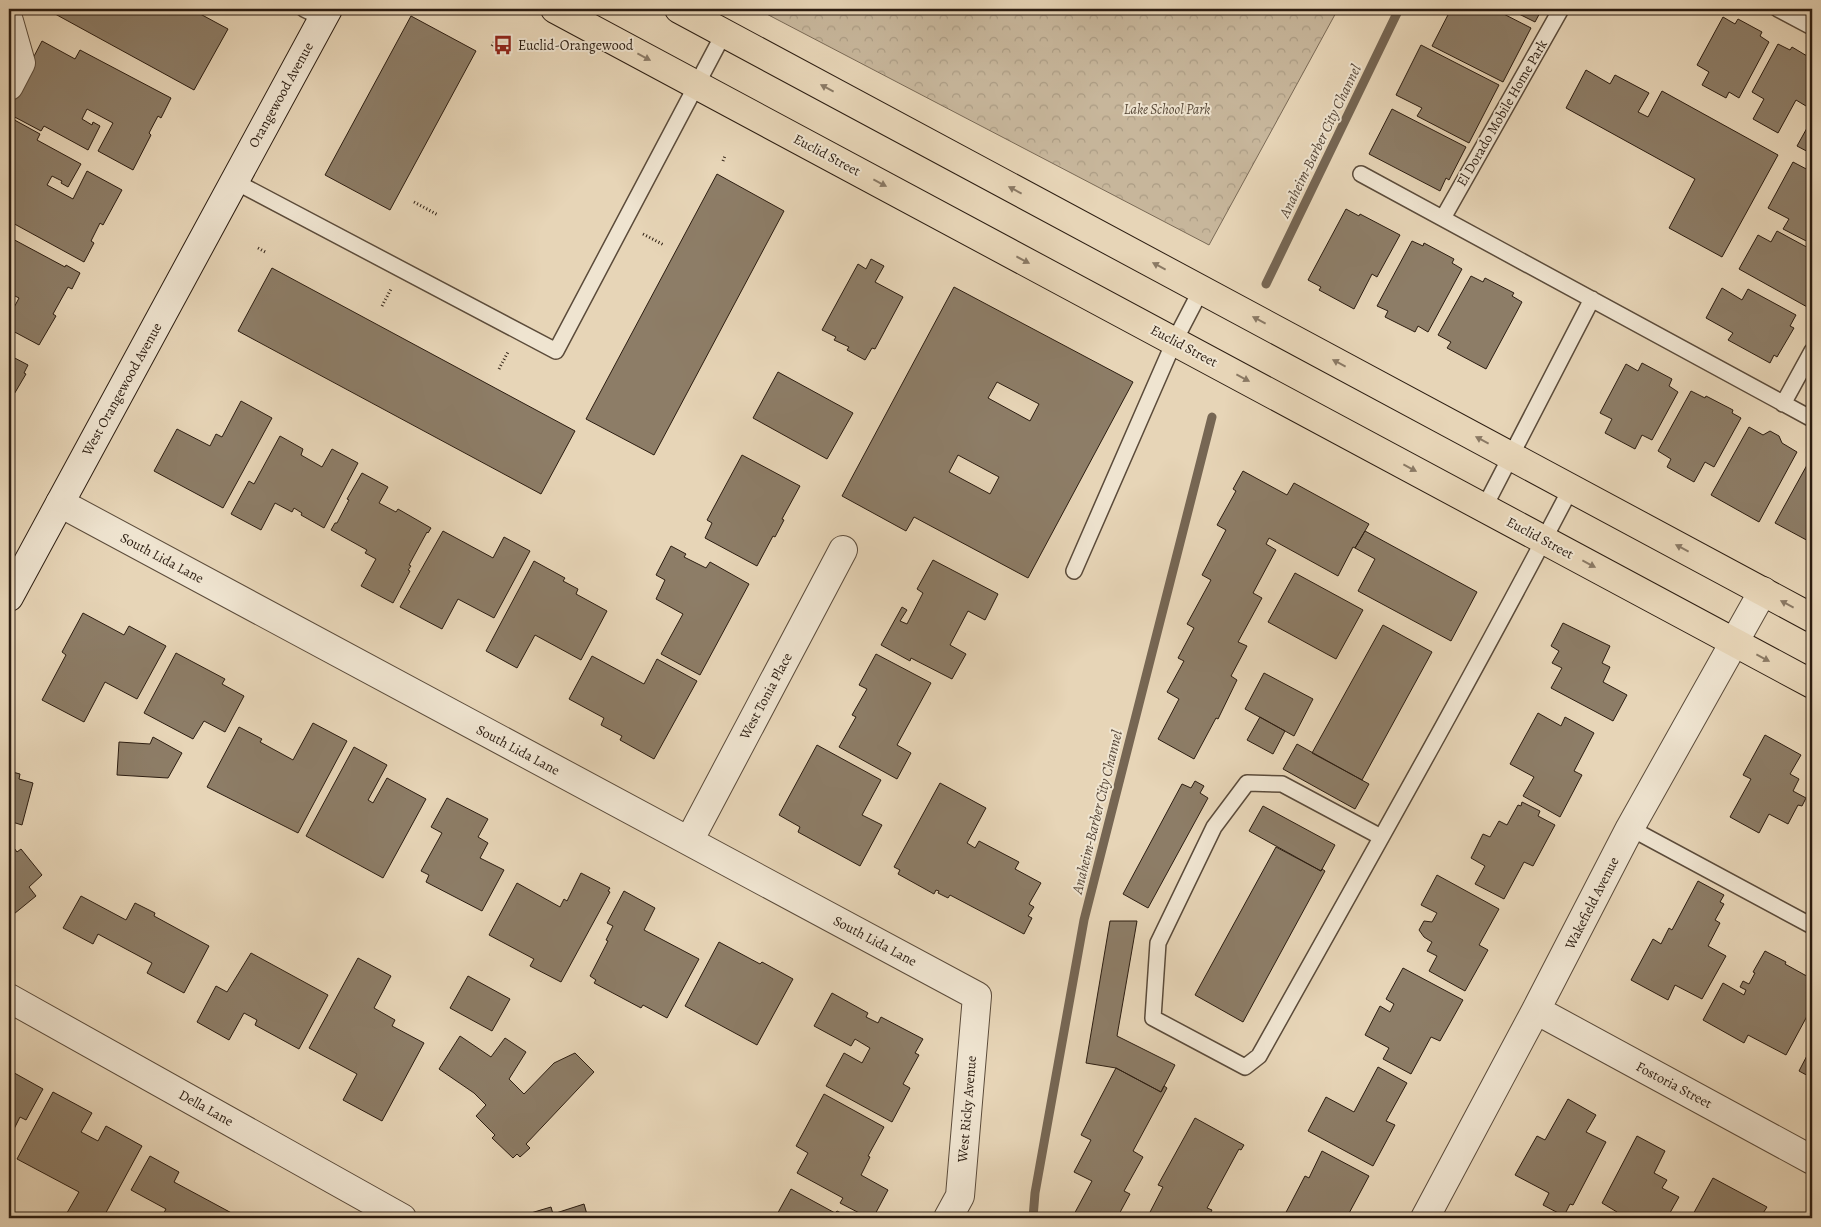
<svg xmlns="http://www.w3.org/2000/svg" width="1821" height="1227" viewBox="0 0 1821 1227" font-family="Alegreya,serif">
	<style>
		.park { fill: url(#park-crowns); stroke: #7a6a56 }
		.lines { fill: none; stroke-linecap: round; stroke-linejoin: round }
		.stream { stroke: #766653; stroke-width: 9 }
		.building { fill: #8d7d67; stroke: #2c1d11; fill-rule: evenodd }
		.service-casing { stroke: #5b4b3a; stroke-width: 18 }
		.minor-casing { stroke: #5b4b3a; stroke-width: 30 }
		.secondary-casing { stroke: #2c1d11; stroke-width: 30 }
		.primary-casing { stroke: #2c1d11; stroke-width: 30 }
		.path { stroke: #2c1d11; stroke-width: 3; stroke-dasharray: 1 2.5; stroke-linecap: butt }
		.service { stroke: #efe4d0; stroke-width: 15 }
		.minor { stroke: #efe4d0; stroke-width: 28 }
		.secondary { stroke: #efe4d0; stroke-width: 28 }
		.primary { stroke: #e7d5b7; stroke-width: 28 }
		.oneway { fill: #8a7964 }
		.labels { text-anchor: middle; dominant-baseline: central; stroke-width: 4; stroke-linejoin: round; paint-order: stroke }
		.poi-label { font-size: 14px; fill: #2c1d11; stroke: #efe4d0; text-anchor: start }
		.street-label { font-size: 14px; fill: #2c1d11; stroke: #efe4d0 }
		.park-label { font-size: 14px; font-style: italic; fill: #5a4b3a; stroke: #efe4d0 }
		.water-label { font-size: 15px; font-style: italic; fill: #574738; stroke: #efe4d0 }
	</style>
	<defs>
		<pattern id="park-crowns" width="20" height="18" patternUnits="userSpaceOnUse" patternTransform="scale(1.25)"><rect width="20" height="18" fill="#c7b69b"/><path d="M2 6a3 3 0 1 1 6 0M12 15a3 3 0 1 1 6 0" fill="none" stroke="#ab9c84"/></pattern>
	</defs>
	<rect width="100%" height="100%" fill="#e7d5b7"/>
	<filter id="stains"><feTurbulence type="fractalNoise" baseFrequency=".004" numOctaves="4"/><feColorMatrix values="0 0 0 0 .2 0 0 0 0 .09 0 0 0 0 .02 0 0 0 .5 -.17"/></filter>
	<radialGradient id="worn" r=".72"><stop offset=".6" stop-color="#630" stop-opacity="0"/><stop offset="1" stop-color="#630" stop-opacity=".3"/></radialGradient>
	<path class="park" d="M757,9H1338L1209,245Z"/>
	<g class="lines">
		<path class="stream" d="M1266,284L1399,9
			M1033,1218L1035,1193L1084,920L1212,417"/>
	</g>
	<path class="building" d="M46,9H191L228,29L194,90Z
		M1451,9H1494L1531,28L1503,82L1432,46Z
		M1509,9H1542L1535,22Z
		M411,16L476,51L390,210L325,175Z
		M1723,17L1735,24L1738,19L1762,32L1760,36L1769,42L1739,98L1729,92L1726,98L1702,85L1709,72L1697,65Z
		M42,41L75,59L80,50L171,98L161,118L158,116L149,133L151,135L133,170L98,151L113,123L87,109L82,119L92,125L93,122L100,126L88,150L44,126L41,131L9,114V104Z
		M1778,44L1790,50L1792,47L1812,59V94L1806,106L1796,100L1778,133L1753,119L1764,99L1752,92Z
		M1421,45L1499,85L1469,143L1417,116L1422,108L1396,95Z
		M1586,70L1610,84L1615,75L1649,93L1638,112L1648,117L1662,91L1778,155L1722,257L1669,228L1695,179L1566,108Z
		M1392,109L1466,147L1449,180L1446,178L1440,191L1369,154Z
		M9,117L40,134L37,140L81,164L68,187L61,183L62,181L52,176L47,185L73,199L87,171L122,190L103,225L100,223L91,241L94,243L84,262L9,221Z
		M1812,119V154L1797,146Z
		M1793,162L1812,172V244L1783,229L1789,219L1768,208Z
		M717,174L784,211L654,455L586,419Z
		M1346,209L1359,216L1360,214L1400,235L1377,277L1372,274L1354,309L1319,290L1321,287L1308,280Z
		M1777,231L1812,250V301L1809,308L1739,269L1758,235L1771,242Z
		M9,237L65,267L66,265L80,273L72,289L68,287L53,314L56,316L39,345L9,329V317L19,298L9,293Z
		M1412,241L1423,246L1424,243L1454,259L1452,263L1462,269L1428,332L1418,326L1415,332L1385,317L1388,311L1377,306Z
		M871,259L884,266L875,282L903,297L875,349L872,348L865,360L847,350L849,347L834,340L836,337L822,330L858,264L866,269Z
		M272,268L575,431L541,494L238,331Z
		M1471,276L1483,282L1485,278L1514,293L1512,296L1522,302L1486,369L1447,348L1451,342L1438,335Z
		M954,287L1133,382L1028,578L914,517L906,531L842,496ZM997,382L1039,404L1030,421L988,398ZM958,455L999,477L990,494L949,472Z
		M1722,288L1742,300L1748,289L1796,315L1790,326L1794,328L1777,357L1774,355L1770,363L1728,340L1733,333L1706,318Z
		M9,355L28,365L24,373L26,374L13,396L10,394L9,396Z
		M1642,363L1672,379L1669,386L1678,392L1652,440L1642,435L1635,449L1605,433L1612,419L1600,413L1626,364L1638,371Z
		M778,372L853,413L827,459L753,418Z
		M1691,391L1705,398L1706,396L1733,410L1732,413L1741,418L1714,467L1705,462L1694,482L1667,467L1671,459L1658,451Z
		M241,401L272,418L223,508L154,471L177,429L210,446L216,434L222,437Z
		M1749,427L1763,435L1770,431L1779,436L1782,443L1797,452L1759,522L1711,495Z
		M280,436L303,449L301,455L322,467L332,449L358,463L324,528L301,515L302,513L294,508L292,512L275,503L261,530L231,514L249,481L254,484Z
		M742,455L800,486L782,519L784,520L775,537L773,536L757,566L705,538L712,523L707,520Z
		M1812,456V543L1775,523Z
		M1243,471L1287,495L1294,483L1369,524L1355,548L1353,547L1338,576L1269,538L1266,544L1276,550L1253,593L1262,598L1238,642L1247,646L1231,676L1237,680L1218,719L1216,718L1194,759L1158,739L1179,699L1167,692L1184,661L1178,658L1194,628L1187,624L1211,580L1202,575L1226,530L1217,525L1236,491L1233,489Z
		M362,473L388,487L379,503L396,512L398,509L431,528L428,533L427,532L409,565L411,566L408,570L410,571L393,603L361,586L376,559L365,553L367,550L331,530L335,523H337L349,500L347,499Z
		M443,531L493,558L504,537L530,551L494,618L458,599L442,629L400,607Z
		M1365,531L1477,592L1451,641L1358,591L1375,559L1355,548Z
		M671,546L686,554L684,557L706,568L710,562L749,584L700,675L661,654L683,614L656,599L665,580L656,575Z
		M933,560L998,594L985,620L968,611L950,645L966,654L952,679L911,658L910,661L881,645L902,607L907,610L900,621L907,624L923,593L917,589Z
		M534,561L565,578L563,581L578,589L576,594L607,611L581,660L535,635L517,668L486,651Z
		M1295,573L1363,610L1336,659L1268,622Z
		M83,613L124,635L129,626L166,646L137,699L105,682L84,722L42,700L66,655L62,652Z
		M1563,623L1610,646L1602,663L1610,667L1603,682L1627,695L1613,721L1551,688L1562,668L1552,663L1559,651L1551,646Z
		M1383,625L1432,652L1362,780L1312,753Z
		M176,653L225,679L222,684L244,696L225,732L204,721L193,739L144,713Z
		M876,654L931,683L897,745L911,753L897,779L839,747L856,717L852,715L867,689L859,685Z
		M592,656L644,684L657,659L697,681L654,759L620,740L622,736L601,725L604,718L569,699Z
		M1264,673L1313,699L1294,736L1245,709Z
		M1538,713L1561,726L1565,717L1594,733L1574,771L1582,775L1560,817L1523,796L1534,777L1510,764Z
		M1260,717L1285,731L1273,754L1247,740Z
		M313,723L347,741L298,833L207,787L239,727L262,739L260,742L293,760Z
		M1765,735L1801,755L1790,774L1799,779L1793,791L1806,798L1802,806L1798,805L1788,824L1769,814L1759,833L1730,817L1751,779L1743,775Z
		M153,737L182,753L168,778L117,775L119,742L150,744Z
		M1297,744L1369,784L1355,809L1283,769Z
		M817,745L881,780L862,815L882,825L860,866L798,832L800,827L779,815Z
		M354,747L387,765L368,800L373,803L387,778L426,799L383,878L306,836Z
		M9,771L20,774L19,779L33,783L22,825L9,821Z
		M1195,781L1204,786L1200,793L1208,798L1148,908L1123,894L1182,784L1191,788Z
		M940,783L986,808L967,843L975,848L979,841L1019,862L1015,869L1041,883L1029,904L1034,907L1028,916L1032,918L1024,934L950,895L948,898L938,893L939,891L936,890L934,894L898,874L900,870L894,867Z
		M447,798L488,819L478,837L488,843L480,858L504,870L482,911L426,882L429,875L421,871L442,833L431,827Z
		M1522,802L1540,811L1538,816L1555,825L1533,866L1524,862L1504,899L1475,884L1485,866L1471,858L1483,834L1490,837L1499,821L1507,825L1518,805L1521,806Z
		M1263,806L1335,845L1321,871L1249,831Z
		M9,841L17,852L21,849L42,875L29,887L36,896L9,918Z
		M1276,847L1321,871L1322,869L1325,871L1243,1022L1195,995Z
		M581,873L610,888L608,891L610,892L561,982L530,966L534,959L489,935L517,883L560,907L564,899L567,901Z
		M1437,875L1499,909L1479,945L1488,950L1465,991L1429,971L1437,956L1427,951L1432,942L1424,937L1419,930L1424,921L1432,922L1437,913L1421,905Z
		M1698,881L1724,895L1720,902L1724,904L1715,920L1720,923L1708,946L1726,956L1702,999L1675,985L1668,1000L1631,980L1653,939L1661,944L1669,928L1672,930Z
		M624,891L655,908L644,930L699,959L667,1018L643,1005L641,1008L594,983L596,980L590,976L608,941L606,940L613,926L607,923Z
		M81,896L126,920L135,903L155,913L154,916L209,946L184,993L147,973L152,963L98,934L93,944L63,928Z
		M1110,921H1137L1117,1036L1175,1065L1161,1092L1116,1068L1086,1063Z
		M719,942L760,964L762,962L793,979L757,1045L685,1006Z
		M1765,951L1786,962L1785,964L1812,979V1007L1786,1055L1748,1035L1744,1043L1703,1020L1723,983L1744,995L1746,990L1740,987L1743,981L1749,984L1755,973L1753,972Z
		M251,953L328,995L299,1049L255,1025L257,1020L244,1013L229,1040L197,1022L216,986L227,992Z
		M358,958L391,976L374,1008L395,1020L392,1026L424,1043L382,1121L343,1100L357,1074L309,1048Z
		M1403,968L1463,1000L1440,1041L1431,1037L1411,1074L1383,1059L1389,1048L1365,1035L1380,1006L1390,1012L1394,1004L1386,999Z
		M468,976L510,999L492,1031L450,1008Z
		M832,993L868,1013L866,1017L878,1023L881,1017L923,1039L915,1053L919,1055L903,1084L910,1088L892,1122L826,1086L844,1053L862,1063L870,1048L855,1039L851,1046L814,1026Z
		M460,1036L491,1057L505,1038L526,1052L509,1079L524,1094L554,1063L575,1053L594,1072L526,1144L530,1148L520,1157L517,1154L513,1158L492,1138L495,1135L476,1116L486,1105L474,1093L439,1069Z
		M1812,1046V1078L1799,1071Z
		M1378,1067L1407,1083L1386,1121L1395,1125L1373,1166L1308,1131L1326,1097L1354,1112Z
		M1116,1068L1161,1092L1164,1086L1167,1088L1133,1151L1143,1157L1124,1191L1130,1194L1117,1218H1072L1092,1181L1074,1172L1091,1140L1081,1135Z
		M9,1070L43,1089L26,1120L20,1117L14,1129L12,1128L9,1134Z
		M53,1092L92,1113L81,1132L98,1141L106,1126L142,1146L103,1218H64L79,1192L17,1159Z
		M824,1094L884,1127L868,1156L870,1157L861,1175L888,1190L873,1218H869L840,1203L843,1198L797,1173L808,1153L796,1146Z
		M1568,1099L1596,1115L1586,1132L1606,1142L1573,1205L1570,1204L1564,1216L1543,1205L1549,1193L1515,1175L1537,1136L1545,1140Z
		M1195,1118L1244,1145L1241,1150L1239,1149L1207,1208L1212,1210L1208,1218H1147L1163,1187L1158,1185Z
		M1637,1136L1665,1151L1654,1173L1667,1180L1662,1188L1679,1197L1667,1218H1614L1617,1212L1602,1203Z
		M1322,1151L1369,1176L1347,1217L1339,1213L1336,1218H1283L1305,1176L1309,1178Z
		M150,1156L179,1172L174,1182L239,1217V1218H161L166,1209L131,1190Z
		M1713,1178L1767,1207L1760,1218H1691Z
		M791,1189L835,1213L837,1211L851,1218H775Z
		M584,1204L588,1218H525L524,1215L551,1207L553,1214Z"/>
	<g class="lines">
		<defs>
			<path id="service" d="M304,9L322,18
				M1778,9L1812,27
				M1361,174L1812,419
				M234,181L556,351L724,33
				M1443,218L1561,9
				M1783,404L1812,351
				M1484,508L1592,299
				M1074,571L1174,342L1201,290
				M1630,828L1812,926
				M1381,837L1282,784L1247,783L1214,827L1158,943L1153,1018L1245,1067L1259,1056C1364,868 1471,680 1571,488"/>
			<path id="minor" d="M9,21L21,63L9,86
				M60,503L977,996L960,1196L948,1218
				M689,841L843,550
				M9,998L402,1218
				M1536,1010L1812,1160
				M1425,1218L1536,1010L1630,828L1763,591"/>
			<path id="secondary" d="M9,597L328,9"/>
			<path id="primary" d="M555,9L1812,684
				M679,9L1812,618"/>
		</defs>
		<use href="#service" class="service-casing"/>
		<use href="#minor" class="minor-casing"/>
		<use href="#secondary" class="secondary-casing"/>
		<use href="#primary" class="primary-casing"/>
		<path class="path" d="M492,46L495,41
			M723,161L725,156
			M414,202L438,215
			M643,234L664,245
			M258,248L267,253
			M382,306L391,289
			M499,369L508,352"/>
		<use href="#service" class="service"/>
		<use href="#minor" class="minor"/>
		<use href="#secondary" class="secondary"/>
		<use href="#primary" class="primary"/>
	</g>
	<defs><path id="oneway-solid" d="M-6-.8H1V-3.2L6.5 0L1 3.2V.8H-6Z" transform="scale(1.25)"/></defs>
	<g class="oneway">
		<use href="#oneway-solid" transform="translate(644 57) rotate(28)"/>
		<use href="#oneway-solid" transform="translate(827 88) rotate(-152)"/>
		<use href="#oneway-solid" transform="translate(880 183) rotate(28)"/>
		<use href="#oneway-solid" transform="translate(1015 190) rotate(-152)"/>
		<use href="#oneway-solid" transform="translate(1023 260) rotate(28)"/>
		<use href="#oneway-solid" transform="translate(1159 266) rotate(-152)"/>
		<use href="#oneway-solid" transform="translate(1259 320) rotate(-152)"/>
		<use href="#oneway-solid" transform="translate(1339 363) rotate(-152)"/>
		<use href="#oneway-solid" transform="translate(1243 378) rotate(28)"/>
		<use href="#oneway-solid" transform="translate(1482 440) rotate(-152)"/>
		<use href="#oneway-solid" transform="translate(1410 468) rotate(28)"/>
		<use href="#oneway-solid" transform="translate(1682 548) rotate(-152)"/>
		<use href="#oneway-solid" transform="translate(1589 564) rotate(28)"/>
		<use href="#oneway-solid" transform="translate(1787 604) rotate(-152)"/>
		<use href="#oneway-solid" transform="translate(1763 658) rotate(28)"/>
	</g>
	<defs>
		<symbol id="bus-bare" viewBox="-9 -9 18 18"><path d="M-5-6H5V4H4V6H2V4H-2V6H-4V4H-5ZM-3.5-4V0h7V-4ZM-3.5 1.2v1.5H-2V1.2ZM2 1.2v1.5H3.5V1.2Z" fill="#8f2418" stroke="#efe4d0" stroke-width="2.5" paint-order="stroke"/></symbol>
	</defs>
	<g fill-rule="evenodd">
		<use href="#bus-bare" x="489" y="31" width="28" height="28"/>
	</g>
	<g class="labels">
		<g class="poi-label">
			<text x="518" y="45">Euclid-Orangewood</text>
		</g>
		<g class="street-label">
			<text transform="translate(281 95) rotate(-61)">Orangewood Avenue</text>
			<text transform="translate(1502 113) rotate(-60)">El Dorado Mobile Home Park</text>
			<text transform="translate(827 155) rotate(28)">Euclid Street</text>
			<text transform="translate(1184 346) rotate(28)">Euclid Street</text>
			<text transform="translate(122 389) rotate(-61)">West Orangewood Avenue</text>
			<text transform="translate(1540 538) rotate(28)">Euclid Street</text>
			<text transform="translate(162 558) rotate(28)">South Lida Lane</text>
			<text transform="translate(766 696) rotate(-62)">West Tonia Place</text>
			<text transform="translate(518 750) rotate(28)">South Lida Lane</text>
			<text transform="translate(1592 903) rotate(-63)">Wakefield Avenue</text>
			<text transform="translate(875 941) rotate(28)">South Lida Lane</text>
			<text transform="translate(1674 1085) rotate(28)">Fostoria Street</text>
			<text transform="translate(206 1108) rotate(29)">Della Lane</text>
			<text transform="translate(967 1109) rotate(-85)">West Ricky Avenue</text>
		</g>
		<g class="park-label">
			<text x="1167" y="109">Lake School Park</text>
		</g>
		<g class="water-label">
			<text transform="translate(1320 141) rotate(-64)">Anaheim-Barber City Channel</text>
			<text transform="translate(1097 812) rotate(-76)">Anaheim-Barber City Channel</text>
		</g>
	</g>
	<rect width="1821" height="1227" fill="none" stroke="#e7d5b7" stroke-width="30"/>
	<rect x="10" y="10" width="1801" height="1207" fill="none" stroke="#2c1d11" stroke-width="2.5"/>
	<rect x="15" y="15" width="1791" height="1197" fill="none" stroke="#2c1d11"/>
	<rect width="100%" height="100%" filter="url(#stains)"/>
	<rect width="100%" height="100%" fill="url(#worn)"/>
</svg>
